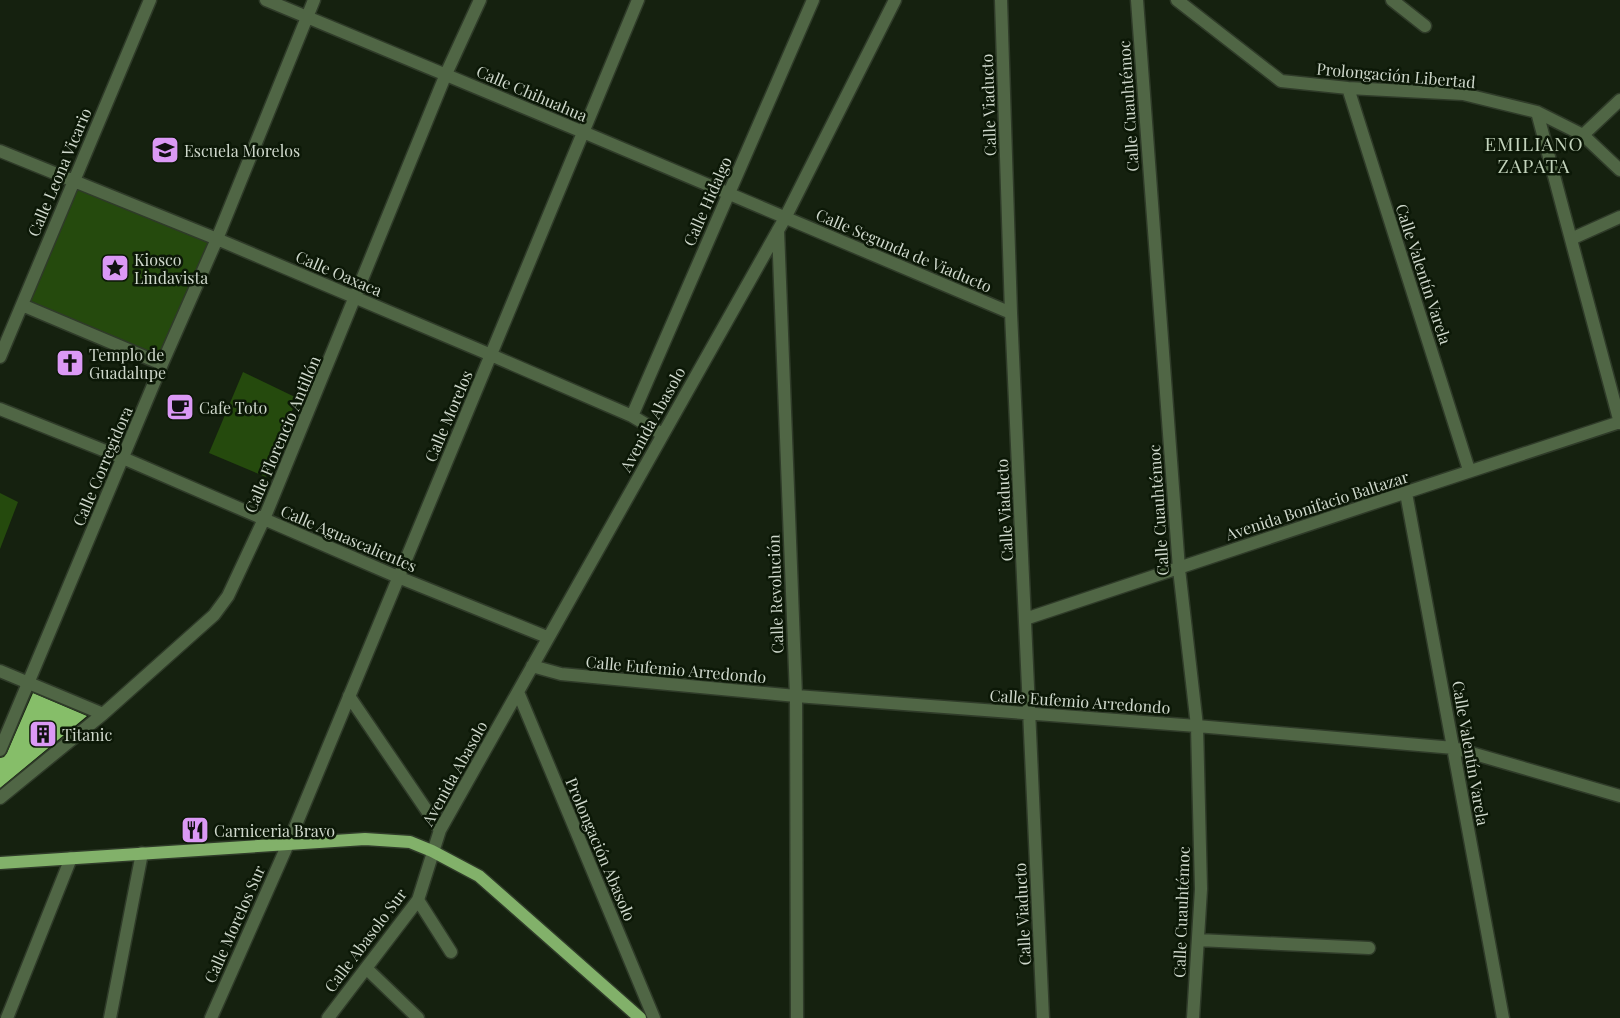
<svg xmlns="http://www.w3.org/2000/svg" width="1620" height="1018" viewBox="0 0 1620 1018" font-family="'Playfair Display',serif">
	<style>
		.green { fill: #254a0d }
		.building { fill: #86be69 }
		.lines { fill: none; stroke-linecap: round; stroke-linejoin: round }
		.minor-casing { stroke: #2f3b29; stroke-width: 15 }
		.major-casing { stroke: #2f3b29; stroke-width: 15 }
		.minor { stroke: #506645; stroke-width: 12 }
		.major { stroke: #82b16a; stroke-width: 12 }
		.labels { text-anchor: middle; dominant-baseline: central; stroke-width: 5; stroke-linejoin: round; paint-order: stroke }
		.street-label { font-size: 16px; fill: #cfd8cc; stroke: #0c1807 }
		.poi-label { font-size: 16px; fill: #cfd8cc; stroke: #0c1807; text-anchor: start }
		.quarter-label { font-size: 19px; letter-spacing: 1px; fill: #c4d4bd; stroke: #0c1807 }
	</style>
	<rect width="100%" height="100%" fill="#15210f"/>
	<path class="green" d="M73,183L214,240L162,364L22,305Z
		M243,372L297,398L266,477L209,453Z
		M0,493L18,502L0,549Z"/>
	<path class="building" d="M33,693L87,716L0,788V758L4,757L7,753Z"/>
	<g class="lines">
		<defs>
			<path id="minor" d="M266,0L583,132L1011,313
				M1001,0L1011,313L1043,1018
				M1137,0L1179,569L1197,726L1201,889L1193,1018
				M1177,0L1281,81L1348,88L1463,94L1537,112L1583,135L1620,170
				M1392,0L1425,26
				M1348,88L1469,470
				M1537,112L1620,423
				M1583,135L1620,100
				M0,151L217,239L491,355L632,416L662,434
				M778,230L796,696L797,1018
				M1571,239L1620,217
				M22,305L162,364
				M0,357L150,0
				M0,409L123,458L398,577L547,637
				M632,416L813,0
				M1406,493L1503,1018
				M1025,619C1224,554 1421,486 1620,422
				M532,666L561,674L796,696L1197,726L1454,748L1620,796
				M0,671L103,714
				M518,692L654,1018
				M349,696L440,830
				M0,750L162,364L217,239L314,0
				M0,798L103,714L214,615L228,596L264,519L446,74L480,0
				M418,900L451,952
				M1198,940L1369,948
				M366,968L418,1018
				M7,1018L71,858
				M110,1018L142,853
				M211,1018L288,844L638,0
				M328,1018L418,900L440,830L785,218L895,0"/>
			<path id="major" d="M0,863L365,839L410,842L432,851L479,876L640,1018"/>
		</defs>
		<use href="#minor" class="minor-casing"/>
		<use href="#major" class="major-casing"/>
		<use href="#minor" class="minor"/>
		<use href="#major" class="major"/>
	</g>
	<defs>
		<symbol id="university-square" viewBox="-11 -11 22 22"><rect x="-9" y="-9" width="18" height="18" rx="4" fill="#db99f5" stroke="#0c1807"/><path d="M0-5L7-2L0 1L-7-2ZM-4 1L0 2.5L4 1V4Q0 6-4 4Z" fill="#111"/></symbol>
		<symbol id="sight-square" viewBox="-11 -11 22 22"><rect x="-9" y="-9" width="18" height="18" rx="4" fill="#db99f5" stroke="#0c1807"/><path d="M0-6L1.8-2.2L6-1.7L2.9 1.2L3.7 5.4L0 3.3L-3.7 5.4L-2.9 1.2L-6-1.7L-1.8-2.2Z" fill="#111"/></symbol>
		<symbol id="church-square" viewBox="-11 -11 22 22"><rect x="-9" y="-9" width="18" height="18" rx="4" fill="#db99f5" stroke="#0c1807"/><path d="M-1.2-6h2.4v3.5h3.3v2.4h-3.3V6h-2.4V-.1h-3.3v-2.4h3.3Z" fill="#111"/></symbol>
		<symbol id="cafe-square" viewBox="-11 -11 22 22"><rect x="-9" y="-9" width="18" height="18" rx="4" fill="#db99f5" stroke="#0c1807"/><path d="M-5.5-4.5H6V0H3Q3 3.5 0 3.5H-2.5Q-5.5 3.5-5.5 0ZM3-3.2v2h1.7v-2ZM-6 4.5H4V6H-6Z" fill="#111"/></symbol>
		<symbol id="building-square" viewBox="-11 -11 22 22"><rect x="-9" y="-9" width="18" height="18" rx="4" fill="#db99f5" stroke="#0c1807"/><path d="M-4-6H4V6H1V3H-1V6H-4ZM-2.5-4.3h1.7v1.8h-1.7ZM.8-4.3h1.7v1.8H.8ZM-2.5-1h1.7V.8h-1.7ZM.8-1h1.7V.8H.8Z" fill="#111"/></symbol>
		<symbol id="restaurant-square" viewBox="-11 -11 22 22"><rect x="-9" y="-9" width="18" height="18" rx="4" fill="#db99f5" stroke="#0c1807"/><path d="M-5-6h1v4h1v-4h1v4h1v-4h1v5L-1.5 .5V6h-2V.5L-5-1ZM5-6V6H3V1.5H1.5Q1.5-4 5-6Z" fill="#111"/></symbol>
	</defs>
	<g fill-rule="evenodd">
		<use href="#university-square" x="149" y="134" width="32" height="32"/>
		<use href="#sight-square" x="99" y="252" width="32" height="32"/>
		<use href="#church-square" x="54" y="347" width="32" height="32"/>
		<use href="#cafe-square" x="164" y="391" width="32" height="32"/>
		<use href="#building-square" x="27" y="718" width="32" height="32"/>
		<use href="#restaurant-square" x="179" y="814" width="32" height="32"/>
	</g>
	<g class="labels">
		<g class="street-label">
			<text transform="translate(1396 75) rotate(5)">Prolongación Libertad</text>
			<text transform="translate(532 93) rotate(23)">Calle Chihuahua</text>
			<text transform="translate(988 105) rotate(-92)">Calle Viaducto</text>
			<text transform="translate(1128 106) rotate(-94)">Calle Cuauhtémoc</text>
			<text transform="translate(59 172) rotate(-67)">Calle Leona Vicario</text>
			<text transform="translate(707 201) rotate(-66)">Calle Hidalgo</text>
			<text transform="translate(904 250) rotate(23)">Calle Segunda de Viaducto</text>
			<text transform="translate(339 273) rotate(23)">Calle Oaxaca</text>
			<text transform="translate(1424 274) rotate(72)">Calle Valentín Varela</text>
			<text transform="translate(448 416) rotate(-67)">Calle Morelos</text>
			<text transform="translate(652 419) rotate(-61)">Avenida Abasolo</text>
			<text transform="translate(282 434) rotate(-67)">Calle Florencio Antillón</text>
			<text transform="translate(102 466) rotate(-67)">Calle Corregidora</text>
			<text transform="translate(1317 505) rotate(-18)">Avenida Bonifacio Baltazar</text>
			<text transform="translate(1004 510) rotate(-93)">Calle Viaducto</text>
			<text transform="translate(1158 510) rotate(-94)">Calle Cuauhtémoc</text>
			<text transform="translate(349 538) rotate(23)">Calle Aguascalientes</text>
			<text transform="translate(775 594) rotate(-92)">Calle Revolución</text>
			<text transform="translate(676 669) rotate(5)">Calle Eufemio Arredondo</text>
			<text transform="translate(1080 701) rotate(4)">Calle Eufemio Arredondo</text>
			<text transform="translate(1471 753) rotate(80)">Calle Valentín Varela</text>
			<text transform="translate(454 773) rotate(-61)">Avenida Abasolo</text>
			<text transform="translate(601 849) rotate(67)">Prolongación Abasolo</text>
			<text transform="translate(1181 912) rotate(-88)">Calle Cuauhtémoc</text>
			<text transform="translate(1022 914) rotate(-93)">Calle Viaducto</text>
			<text transform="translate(234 924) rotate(-66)">Calle Morelos Sur</text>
			<text transform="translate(365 940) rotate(-53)">Calle Abasolo Sur</text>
		</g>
		<g class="poi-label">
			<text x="184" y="150">Escuela Morelos</text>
			<text x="134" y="259">Kiosco<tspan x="134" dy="18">Lindavista</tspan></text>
			<text x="89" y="354">Templo de<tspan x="89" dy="18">Guadalupe</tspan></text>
			<text x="199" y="407">Cafe Toto</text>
			<text x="62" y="734">Titanic</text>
			<text x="214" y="830">Carniceria Bravo</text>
		</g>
		<g class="quarter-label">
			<text x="1534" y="143">EMILIANO<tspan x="1534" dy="22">ZAPATA</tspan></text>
		</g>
	</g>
</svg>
